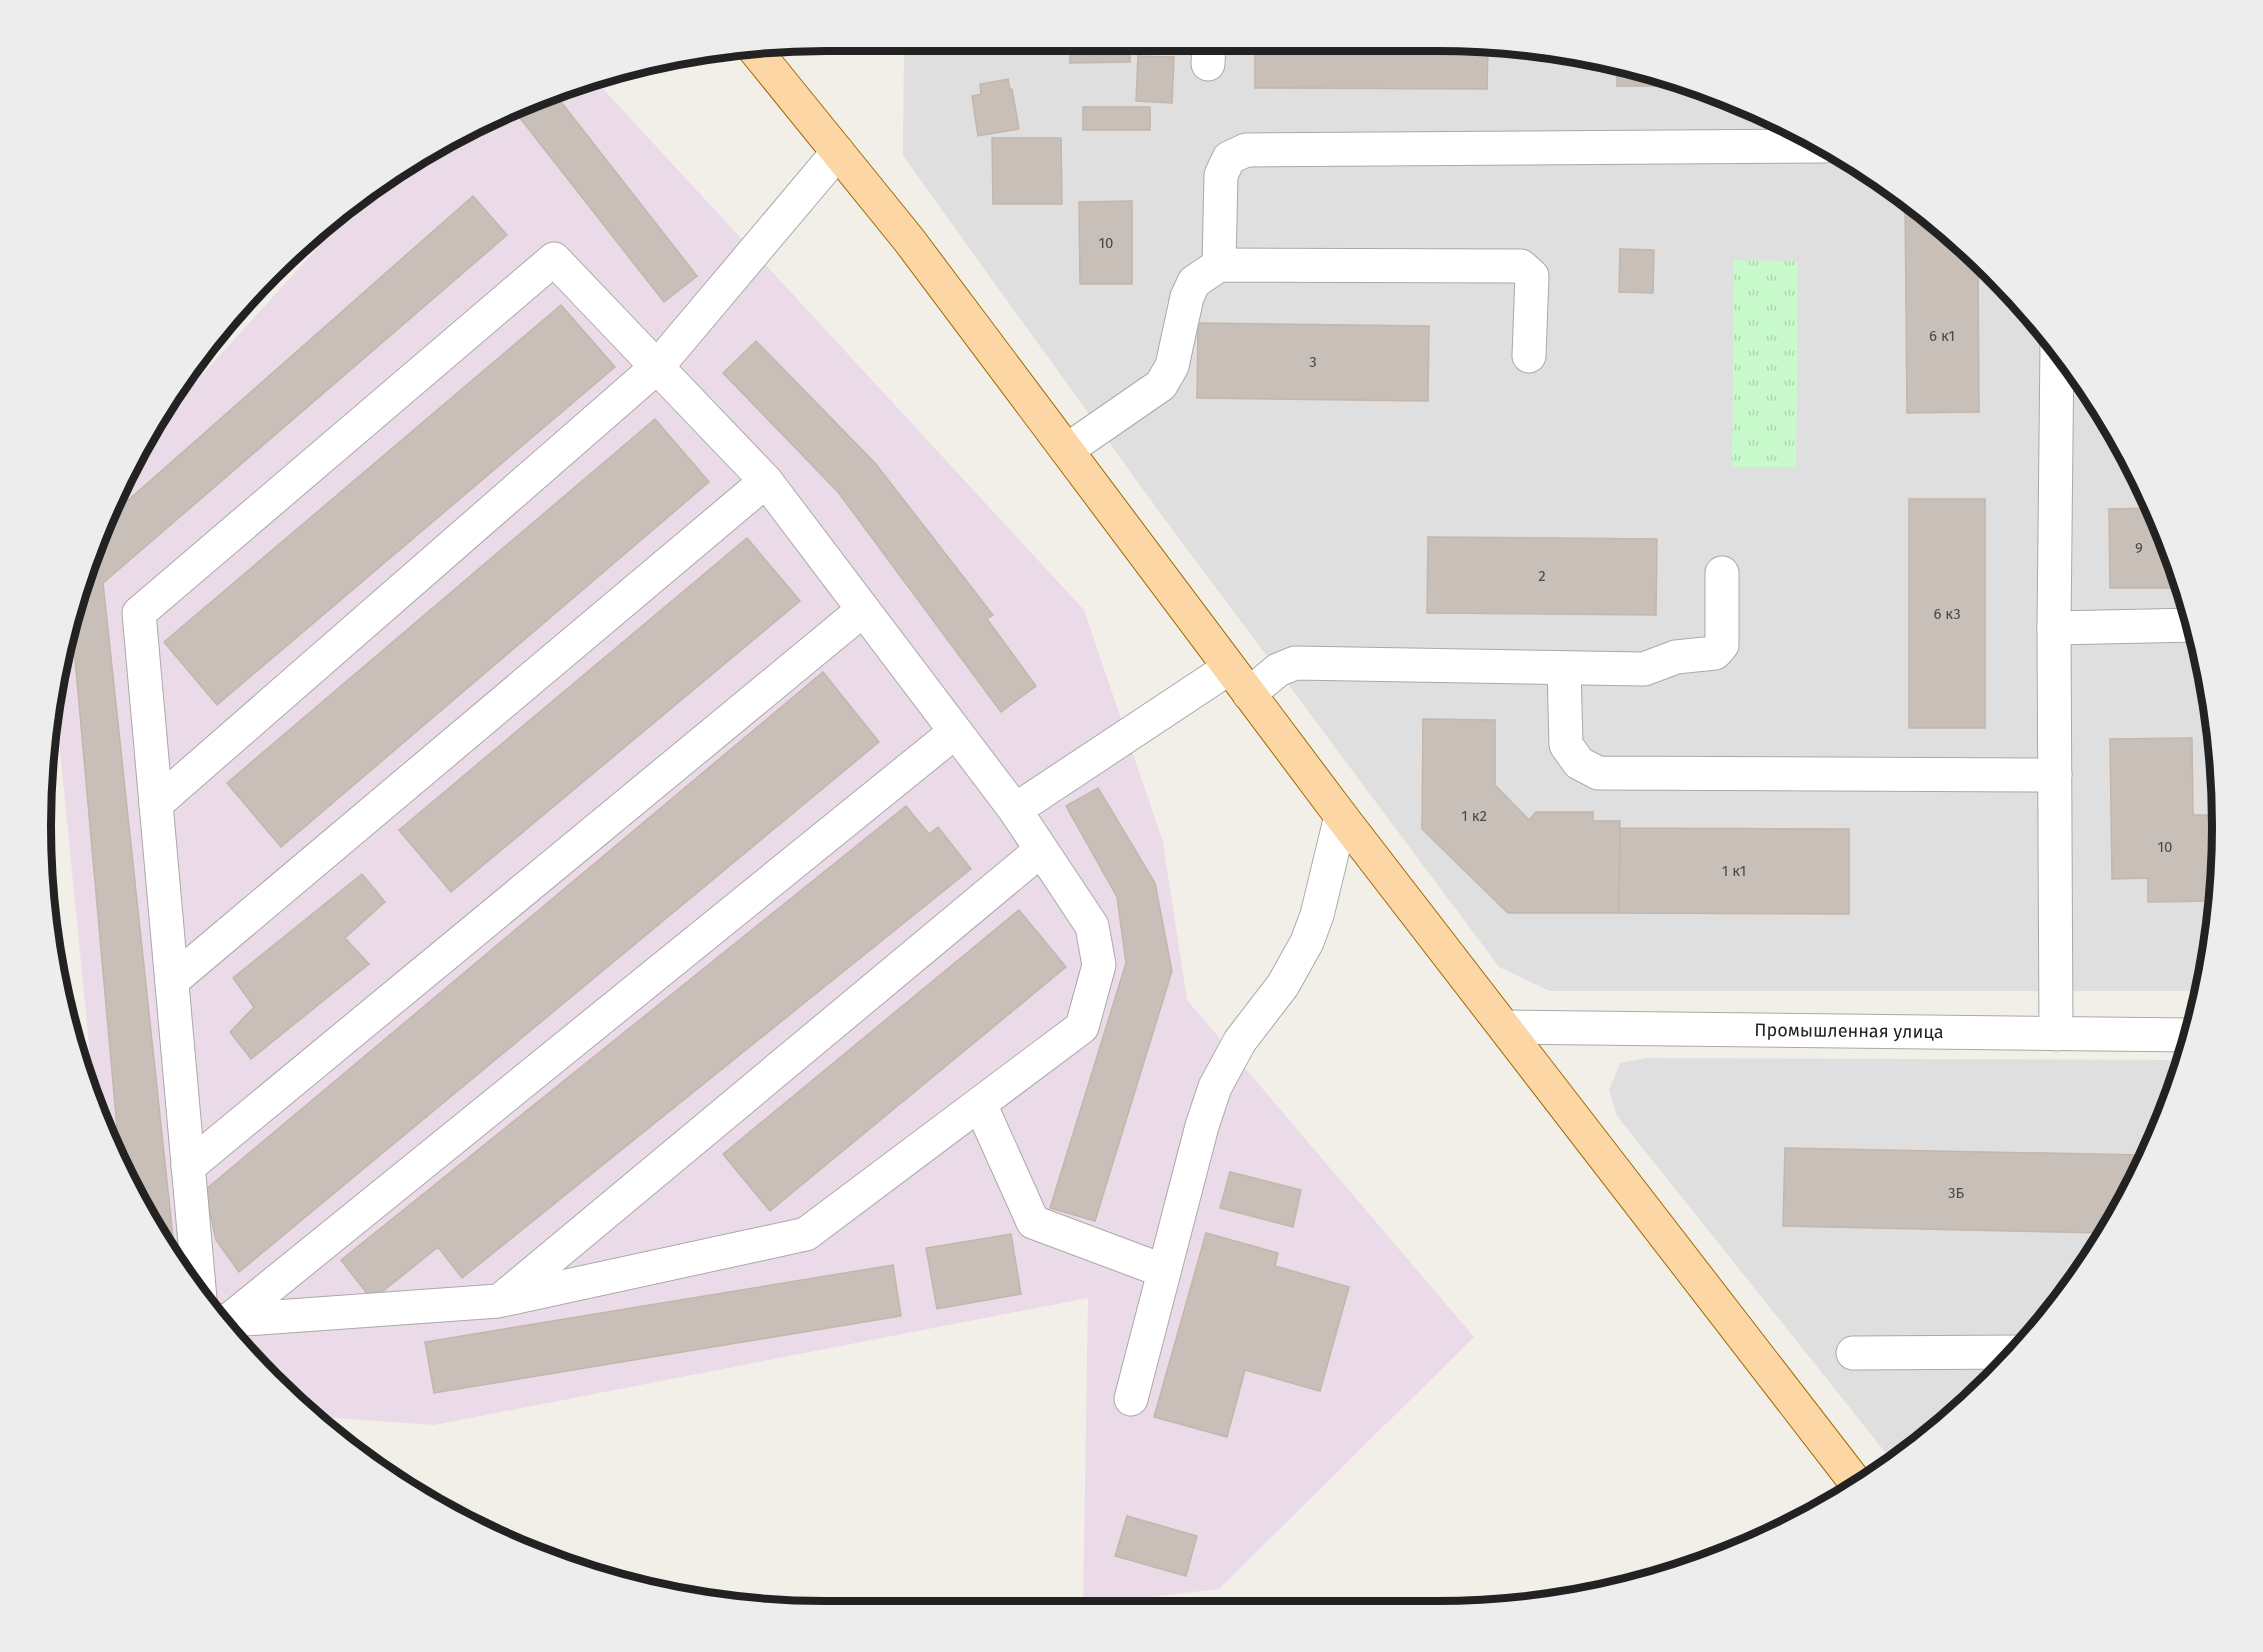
<svg xmlns="http://www.w3.org/2000/svg" width="2263" height="1652" viewBox="0 0 2263 1652" font-family="'Fira Sans',sans-serif">
<defs>
<pattern id="park-tufts" width="24" height="20" patternUnits="userSpaceOnUse" patternTransform="scale(1.5)"><rect width="24" height="20" fill="#c8facc"/><path d="M3 7l-1-3M5 7V3M7 7l1-3M15 17l-1-3M17 17v-4M19 17l1-3" fill="none" stroke="#acd6af"/></pattern>
</defs>
<rect width="100%" height="100%" fill="#f2efe9"/>
<!-- residential -->
<path fill="#e0dfdf" d="M 904,41 L 1488,42 L 1640,67 L 1738,100 L 1873,173 L 1955,236 L 2060,348 L 2141,478 L 2196,622 L 2221,774 L 2216,928 L 2201,991 L 1550,991 L 1499,967 L 1163,517 L 903,156 Z
M 1646,1058 L 2185,1060 L 2181,1078 L 2117,1218 L 2028,1344 L 1915,1449 L 1893,1462 L 1617,1116 L 1609,1090 L 1620,1063 Z"/>
<!-- industrial -->
<path fill="#ebdbe8" d="M 593,78 L 1084,610 L 1163,842 L 1187,1000 L 1474,1337 L 1219,1589 L 1083,1605 L 1088,1298 L 434,1425 L 308,1416 L 203,1304 L 100,1126 L 95,1106 L 54,688 L 56,673 L 121,479 L 160,421 L 370,190 L 390,173 L 479,121 Z"/>
<!-- park -->
<path fill="url(#park-tufts)" d="M 1734,260 L 1798,261 L 1796,467 L 1732,467 Z"/>
<!-- building -->
<path fill="#c7bfb8" stroke="#c4b6ab" stroke-width="1.5" d="M 1070,41 L 1130,41 L 1130,62 L 1070,63 Z
M 1255,42 L 1488,42 L 1487,89 L 1255,88 Z
M 1138,56 L 1174,57 L 1172,103 L 1136,101 Z
M 1617,63 L 1640,67 L 1694,86 L 1617,86 Z
M 1008,79 L 1010,90 L 1012,89 L 1019,129 L 978,136 L 972,96 L 981,94 L 980,84 Z
M 554,93 L 697,276 L 664,302 L 513,109 Z
M 1083,107 L 1150,107 L 1150,130 L 1083,130 Z
M 992,138 L 1061,138 L 1062,204 L 993,204 Z
M 473,196 L 507,235 L 103,583 L 175,1256 L 120,1161 L 72,625 L 108,518 Z
M 1905,197 L 1955,236 L 1978,260 L 1979,412 L 1907,413 Z
M 1132,201 L 1132,284 L 1080,284 L 1079,202 Z
M 1620,249 L 1654,250 L 1653,293 L 1619,292 Z
M 561,305 L 615,367 L 217,705 L 164,642 Z
M 1198,323 L 1429,326 L 1428,401 L 1197,398 Z
M 756,341 L 875,463 L 993,615 L 987,619 L 1036,686 L 1001,712 L 838,492 L 723,373 Z
M 655,419 L 709,482 L 281,847 L 227,783 Z
M 1909,499 L 1985,499 L 1985,728 L 1909,728 Z
M 2153,508 L 2183,588 L 2110,588 L 2109,509 Z
M 1428,537 L 1657,539 L 1656,615 L 1427,613 Z
M 747,538 L 800,601 L 451,892 L 399,830 Z
M 823,672 L 879,742 L 239,1272 L 216,1240 L 205,1190 Z
M 1423,719 L 1495,720 L 1495,785 L 1529,820 L 1536,812 L 1593,812 L 1593,821 L 1620,821 L 1619,913 L 1508,913 L 1422,829 Z
M 2192,738 L 2193,815 L 2219,815 L 2217,901 L 2148,902 L 2148,878 L 2112,879 L 2110,739 Z
M 1098,788 L 1155,883 L 1172,971 L 1095,1221 L 1050,1208 L 1126,963 L 1117,897 L 1066,806 Z
M 906,806 L 929,834 L 938,827 L 971,869 L 462,1278 L 438,1247 L 372,1300 L 341,1260 Z
M 1620,828 L 1849,829 L 1849,914 L 1619,913 Z
M 362,874 L 385,902 L 345,938 L 369,964 L 251,1059 L 230,1032 L 254,1007 L 233,978 Z
M 1019,910 L 1066,967 L 770,1211 L 723,1154 Z
M 1785,1148 L 2141,1155 L 2140,1168 L 2117,1218 L 2107,1233 L 1783,1226 Z
M 1230,1172 L 1301,1190 L 1293,1227 L 1220,1208 Z
M 1206,1233 L 1278,1253 L 1275,1266 L 1349,1287 L 1320,1391 L 1245,1370 L 1227,1437 L 1154,1417 Z
M 1011,1234 L 1021,1294 L 937,1309 L 926,1248 Z
M 893,1265 L 901,1316 L 434,1393 L 425,1342 Z
M 1127,1516 L 1197,1536 L 1186,1576 L 1115,1556 Z"/>
<g fill="none" stroke-linecap="round" stroke-linejoin="round">
<!-- minor casing -->
<g stroke="#a9a9a9" stroke-width="35">
<g id="minor">
<path d="M 1208,64 L 1209,41"/>
<path d="M 1219,265 L 1221,175 L 1229,158 L 1246,150 L 1824,146"/>
<path d="M 1067,450 L 1161,385 L 1172,366 L 1187,297 L 1194,282 L 1219,265 L 1521,266 L 1532,276 L 1529,356"/>
<path d="M 2054,628 L 2196,625"/>
<path d="M 1564,668 L 1566,745 L 1579,763 L 1598,773 L 2055,775"/>
<path d="M 1249,694 L 1278,670 L 1295,663 L 1644,669 L 1676,657 L 1715,653 L 1722,645 L 1722,573"/>
<path d="M 156,804 L 657,367 L 766,481 L 1015,810 L 1229,668"/>
<path d="M 172,981 L 766,481"/>
<path id="s1" d="M 1505,1027 L 2191,1035"/>
<path d="M 2056,1034 L 2054,628 L 2057,345"/>
<path d="M 980,1104 L 1033,1222 L 1164,1271"/>
<path d="M 188,1167 L 863,610"/>
<path d="M 503,1298 L 1041,850"/>
<path d="M 200,1299 L 139,613 L 554,259 L 657,367 L 838,152"/>
<path d="M 229,1320 L 955,732"/>
<path d="M 218,1321 L 498,1301 L 806,1234 L 1082,1027 L 1099,965 L 1092,926 L 1015,810"/>
<path d="M 1853,1353 L 2019,1352"/>
<path d="M 1131,1399 L 1202,1126 L 1215,1087 L 1240,1041 L 1283,985 L 1307,942 L 1317,915 L 1341,816"/>
</g>
</g>
<!-- major casing -->
<g stroke="#a06b00" stroke-width="35">
<path id="major" d="M 755,50 L 909,240 L 1341,816 L 1856,1483"/>
</g>
<!-- minor -->
<use href="#minor" stroke="#fff" stroke-width="33"/>
<!-- major -->
<use href="#major" stroke="#fcd6a4" stroke-width="33"/>
</g>
<g text-anchor="middle" dominant-baseline="central" stroke-width="5" stroke-linejoin="round" paint-order="stroke">
<!-- number labels -->
<g font-size="15" fill="#4b4948">
<text x="1106" y="243">10</text>
<text x="1942" y="336">6 к1</text>
<text x="1313" y="362">3</text>
<text x="2139" y="548">9</text>
<text x="1542" y="576">2</text>
<text x="1947" y="614">6 к3</text>
<text x="1474" y="816">1 к2</text>
<text x="2165" y="847">10</text>
<text x="1734" y="871">1 к1</text>
<text x="1956" y="1193">3Б</text>
</g>
<!-- street labels -->
<g font-size="18" fill="#222" stroke="#fff">
<text stroke="none"><textPath href="#s1" startOffset="344">Промышленная улица</textPath></text>
</g>
</g>
<!-- crop -->
<path d="M0 0H2263V1652H0ZM826 51H1437A775 775 0 0 1 2212 826V826A775 775 0 0 1 1437 1601H826A775 775 0 0 1 51 826V826A775 775 0 0 1 826 51Z" fill="#ededed" fill-rule="evenodd"/>
<path fill="none" stroke="#222" stroke-width="8" d="M826 51H1437A775 775 0 0 1 2212 826V826A775 775 0 0 1 1437 1601H826A775 775 0 0 1 51 826V826A775 775 0 0 1 826 51Z"/>
</svg>
